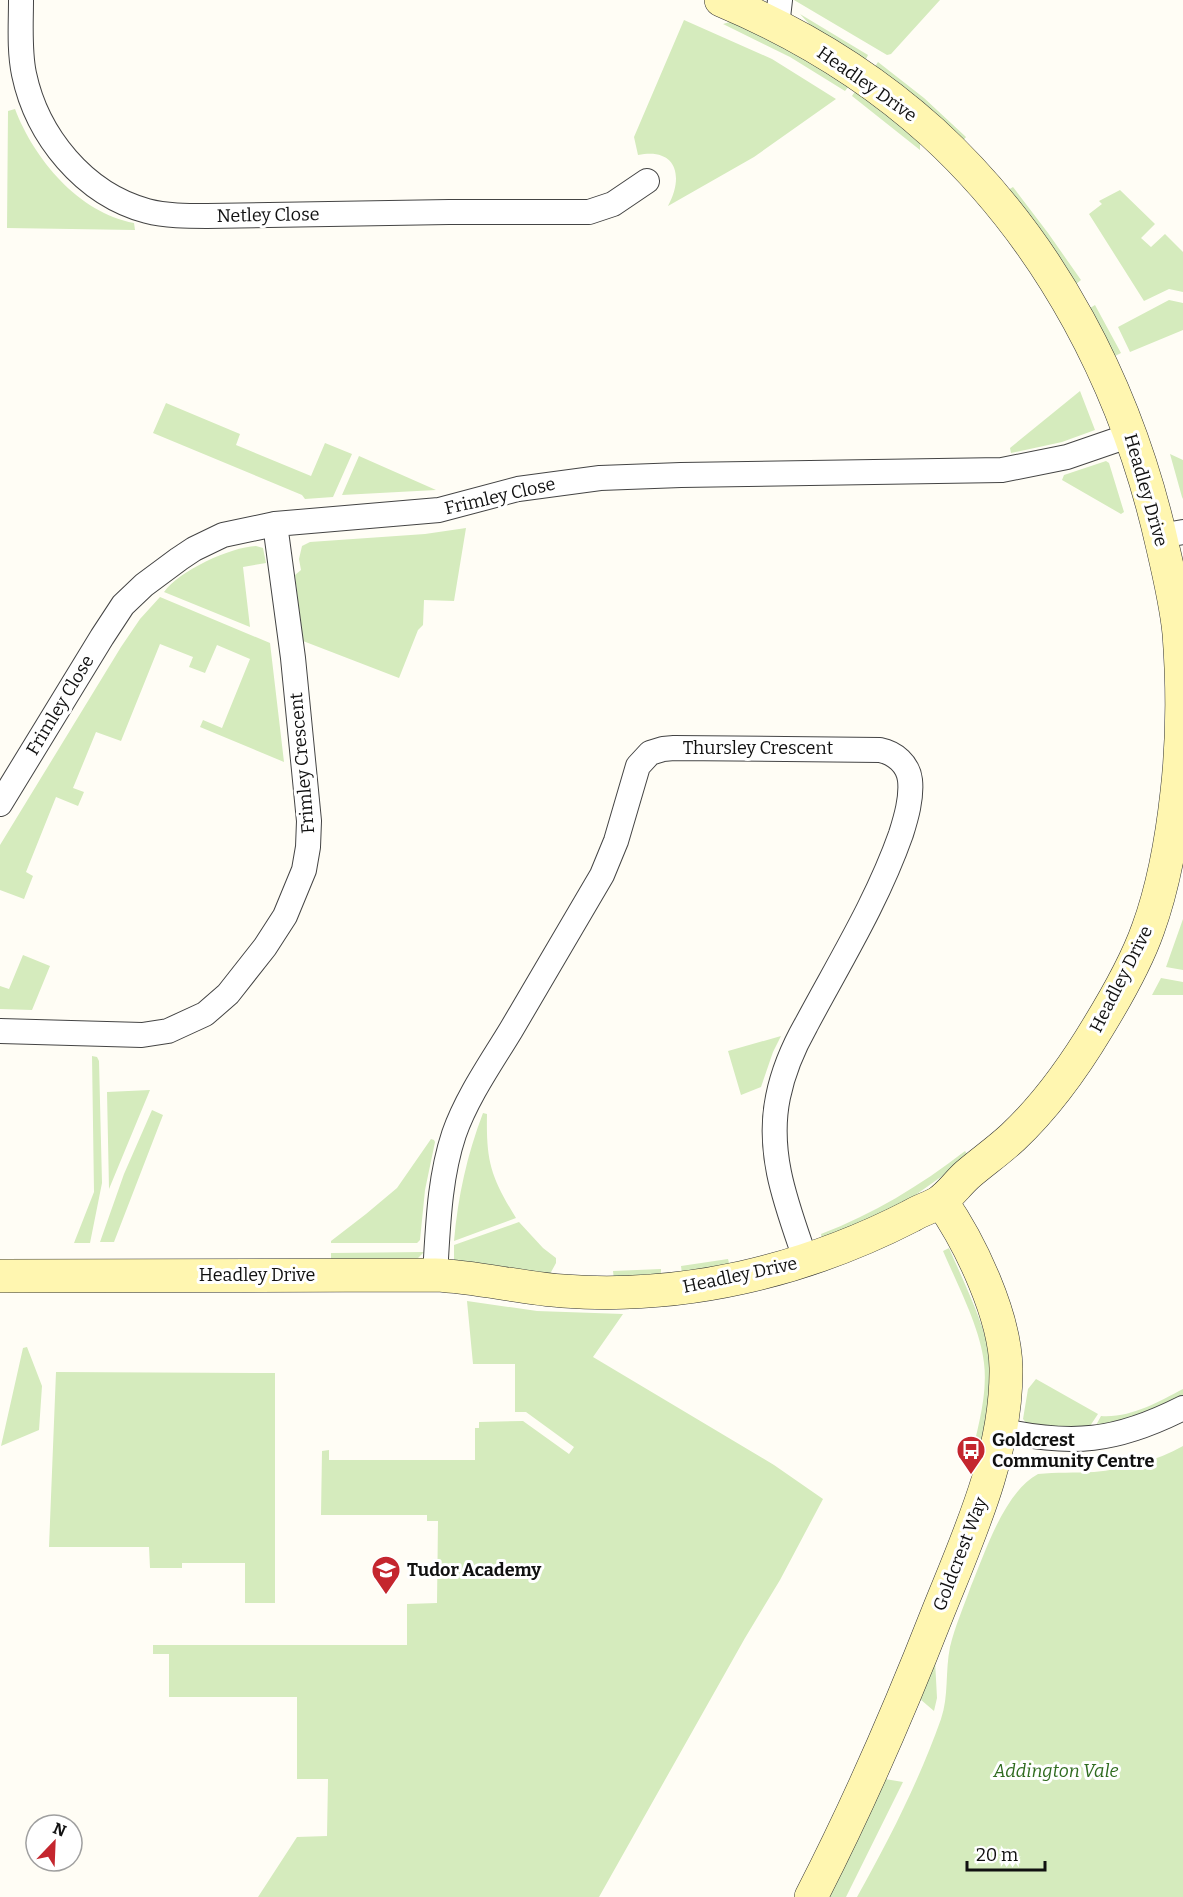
<svg xmlns="http://www.w3.org/2000/svg" width="1183" height="1897" viewBox="0 0 1183 1897" font-family="Bitter,serif">
<rect width="100%" height="100%" fill="#fffdf5"/>
<!-- green -->
<path fill="#d5ebbd" d="M 794,0 L 940,0 L 891,54 L 887,55 Z
M 800,14 L 868,55 L 865,61 L 811,26 Z
M 684,20 L 772,59 L 836,99 L 754,157 L 668,206 C 684,177 677,147 638,155 L 634,137 Z
M 733,21 L 776,42 L 849,86 L 845,91 L 790,57 L 723,24 Z
M 878,62 L 924,98 L 966,137 L 962,142 L 874,68 Z
M 856,90 L 917,140 L 920,144 L 920,150 L 852,96 Z
M 15,109 C 34,159 79,213 134,223 L 135,230 L 7,228 L 8,111 Z
M 1013,187 L 1048,233 L 1081,280 L 1076,284 L 1008,190 Z
M 1120,190 L 1155,224 L 1141,238 L 1151,247 L 1165,234 L 1183,252 L 1183,292 L 1169,289 L 1144,301 L 1089,214 L 1102,204 L 1099,201 Z
M 1169,300 L 1183,303 L 1183,330 L 1130,352 L 1118,327 Z
M 1095,305 L 1121,353 L 1115,356 L 1090,308 Z
M 1080,391 L 1095,430 L 1062,442 L 1011,453 L 1010,448 Z
M 166,403 L 240,434 L 236,445 L 311,476 L 325,443 L 352,454 L 333,497 L 305,499 L 302,495 L 153,433 Z
M 1170,454 L 1183,460 L 1183,499 L 1182,497 Z
M 359,456 L 436,490 L 342,495 Z
M 1106,461 L 1109,463 L 1124,512 L 1121,514 L 1062,480 L 1064,475 Z
M 466,528 L 454,601 L 424,600 L 423,625 L 418,630 L 399,678 L 303,641 L 295,575 L 301,570 L 299,559 L 302,546 L 310,542 L 425,534 Z
M 256,546 L 263,548 L 266,563 L 243,567 L 250,627 L 164,592 C 179,571 230,547 256,546 Z
M 160,597 L 270,643 L 284,762 L 200,727 L 203,720 L 222,728 L 250,659 L 217,645 L 205,673 L 189,667 L 193,657 L 160,644 L 121,741 L 96,732 L 73,788 L 84,792 L 78,806 L 56,797 L 26,872 L 33,876 L 24,899 L 0,890 L 0,845 L 121,647 L 140,619 Z
M 1183,919 L 1183,970 L 1166,967 Z
M 23,955 L 50,966 L 32,1010 L 0,1009 L 0,986 L 9,989 Z
M 1161,978 L 1183,982 L 1183,995 L 1152,995 Z
M 781,1036 L 773,1052 L 761,1087 L 741,1095 L 728,1051 Z
M 92,1056 L 97,1057 L 99,1061 L 102,1183 L 90,1243 L 74,1243 L 94,1192 Z
M 150,1090 L 109,1189 L 107,1092 Z
M 152,1110 L 163,1115 L 114,1242 L 100,1242 L 124,1174 Z
M 483,1113 L 487,1114 C 486,1162 491,1177 516,1218 L 454,1241 C 458,1196 467,1155 483,1113 Z
M 431,1139 L 434,1140 L 435,1142 L 425,1190 L 420,1240 L 417,1243 L 331,1243 L 331,1241 L 366,1214 L 397,1188 Z
M 965,1151 L 969,1157 L 907,1201 L 880,1216 L 822,1239 L 821,1234 C 873,1214 920,1186 965,1151 Z
M 519,1222 L 543,1248 L 556,1258 L 556,1263 L 550,1274 L 493,1265 L 458,1263 L 454,1260 L 454,1245 Z
M 949,1248 C 962,1278 986,1327 990,1358 C 993,1393 984,1429 976,1464 L 970,1462 C 977,1430 988,1396 984,1363 C 980,1327 957,1284 943,1251 Z
M 424,1252 L 417,1259 L 331,1259 L 331,1253 Z
M 728,1259 L 730,1267 L 682,1274 L 681,1266 Z
M 661,1269 L 661,1277 L 614,1280 L 613,1271 Z
M 467,1301 L 537,1311 L 623,1314 L 593,1357 L 774,1465 L 823,1499 L 780,1580 L 745,1638 L 599,1897 L 258,1897 L 297,1837 L 327,1836 L 328,1779 L 297,1779 L 297,1697 L 169,1697 L 169,1654 L 153,1654 L 153,1645 L 407,1645 L 407,1604 L 437,1603 L 438,1521 L 427,1521 L 427,1515 L 321,1515 L 322,1451 L 329,1450 L 329,1460 L 475,1460 L 475,1428 L 479,1428 L 479,1422 L 523,1421 L 569,1454 L 574,1447 L 526,1412 L 515,1412 L 515,1364 L 473,1364 Z
M 27,1347 L 42,1386 L 39,1430 L 1,1446 L 23,1348 Z
M 56,1372 L 275,1373 L 275,1603 L 245,1603 L 245,1563 L 182,1563 L 182,1568 L 150,1568 L 149,1547 L 49,1547 Z
M 1036,1379 L 1098,1414 L 1088,1429 L 1028,1425 L 1023,1419 L 1028,1389 Z
M 1183,1389 L 1183,1398 L 1167,1406 L 1094,1429 L 1101,1416 C 1131,1418 1158,1402 1183,1389 Z
M 1183,1446 L 1183,1897 L 857,1897 C 889,1840 919,1781 941,1719 C 949,1696 945,1671 950,1647 C 955,1626 964,1606 971,1586 C 985,1553 1004,1492 1038,1474 C 1056,1472 1075,1473 1094,1472 C 1124,1469 1157,1461 1183,1446 Z
M 935,1660 L 937,1698 L 934,1711 L 920,1699 Z
M 885,1779 L 903,1782 L 846,1897 L 828,1897 Z"/>
<g fill="none" stroke-linecap="round" stroke-linejoin="round">
<!-- street casing -->
<g stroke="#444" stroke-width="26">
<path id="street" d="M 21,0 C 21,24 19,50 24,74 C 37,136 84,194 147,211 C 166,216 187,216 207,216 L 449,212 L 589,212 L 613,204 L 647,181
M 777,26 L 780,0
M 1160,536 L 1183,532
M 0,804 L 102,637 L 123,605 L 144,585 L 179,559 L 194,549 L 223,535 L 275,524 L 439,510 L 518,489 L 600,478 L 681,475 L 1002,470 L 1067,457 L 1131,435
M 0,1031 L 142,1035 L 168,1031 L 205,1014 L 228,994 L 265,947 L 285,916 L 304,870 L 308,847 L 309,821 L 293,658 L 275,524
M 435,1275 C 438,1228 439,1179 454,1134 C 467,1097 491,1063 511,1030 C 541,978 572,927 602,875 L 616,841 L 638,766 L 650,753 L 663,749 L 674,748 L 880,750 C 895,753 908,764 910,780 C 912,798 906,818 901,834 C 877,902 839,963 806,1025 C 793,1048 783,1072 778,1097 C 766,1155 788,1208 806,1261
M 999,1430 C 1072,1446 1116,1442 1183,1408"/>
</g>
<!-- secondary casing -->
<g stroke="#333" stroke-width="34">
<path id="secondary" d="M 0,1276 L 435,1275 C 478,1277 520,1288 563,1291 C 684,1300 804,1271 911,1216 C 919,1211 929,1208 938,1203 C 949,1196 957,1184 967,1175 C 982,1162 998,1151 1013,1137 C 1047,1105 1074,1067 1098,1027 C 1117,996 1136,963 1148,929 C 1164,885 1172,838 1177,792 C 1183,740 1183,686 1179,633 C 1176,603 1169,574 1162,544 C 1127,388 1051,241 932,132 C 870,76 797,32 721,0
M 811,1897 C 859,1804 900,1709 938,1612 C 969,1535 1007,1453 1006,1368 C 1005,1316 971,1244 941,1201"/>
</g>
<!-- street -->
<use href="#street" stroke="#fff" stroke-width="24"/>
<!-- secondary -->
<use href="#secondary" stroke="#fff6b0" stroke-width="33"/>
</g>
<!-- icons -->
<defs>
<g id="bus-pin" transform="scale(1.5)"><path d="M0 17L-7.5 6A9.5 9.5 0 1 1 7.5 6Z" fill="#c4262e" stroke="#fff"/><path d="M-5-6H5V4H4V6H2V4H-2V6H-4V4H-5ZM-3.5-4V0h7V-4ZM-3.5 1.2v1.5H-2V1.2ZM2 1.2v1.5H3.5V1.2Z" fill="#fff"/></g>
<g id="school-pin" transform="scale(1.5)"><path d="M0 17L-7.5 6A9.5 9.5 0 1 1 7.5 6Z" fill="#c4262e" stroke="#fff"/><path d="M0-5L7-2L0 1L-7-2ZM-4 1L0 2.5L4 1V4Q0 6-4 4Z" fill="#fff"/></g>
</defs>
<g fill-rule="evenodd">
<use href="#bus-pin" x="971" y="1450"/>
<use href="#school-pin" x="386" y="1570"/>
</g>
<g text-anchor="middle" dominant-baseline="central" stroke-width="6" stroke-linejoin="round" paint-order="stroke">
<!-- street labels -->
<g font-size="18" fill="#111" stroke="#fff">
<text transform="translate(867 84) rotate(35)">Headley Drive</text>
<text transform="translate(268 215) rotate(-1)">Netley Close</text>
<text transform="translate(1146 490) rotate(74)">Headley Drive</text>
<text transform="translate(500 496) rotate(-13)">Frimley Close</text>
<text transform="translate(60 705) rotate(-59)">Frimley Close</text>
<text x="758" y="748">Thursley Crescent</text>
<text transform="translate(302 763) rotate(-95)">Frimley Crescent</text>
<text transform="translate(1121 979) rotate(-63)">Headley Drive</text>
<text x="257" y="1275">Headley Drive</text>
<text transform="translate(740 1275) rotate(-12)">Headley Drive</text>
<text transform="translate(960 1554) rotate(-69)">Goldcrest Way</text>
</g>
<!-- poi labels -->
<g font-size="18" font-weight="bold" fill="#111" stroke="#fff" text-anchor="start">
<text x="992" y="1440">Goldcrest<tspan x="992" dy="21">Community Centre</tspan></text>
<text x="407" y="1570">Tudor Academy</text>
</g>
<!-- park labels -->
<g font-size="18" font-style="italic" fill="#2f6b1f" stroke="#fff">
<text x="1056" y="1771">Addington Vale</text>
</g>
</g>
<!-- north arrow -->
<g transform="translate(54 1843) rotate(23)"><circle r="28" fill="#ffffff" stroke="#a0a0a0" stroke-width="1.5"/>
<path d="M0-4.5L10 22L0 15L-10 22Z" fill="#c4262e"/>
<text y="-9" font-size="16" font-weight="bold" text-anchor="middle" fill="#111111">N</text>
</g>
<!-- scale -->
<path d="M967 1861v9h78v-9" fill="none" stroke="#111111" stroke-width="3"/>
<text x="976" y="1861" font-size="18" fill="#111111" stroke="#ffffff" stroke-width="4.5" paint-order="stroke">20 m</text>
</svg>
